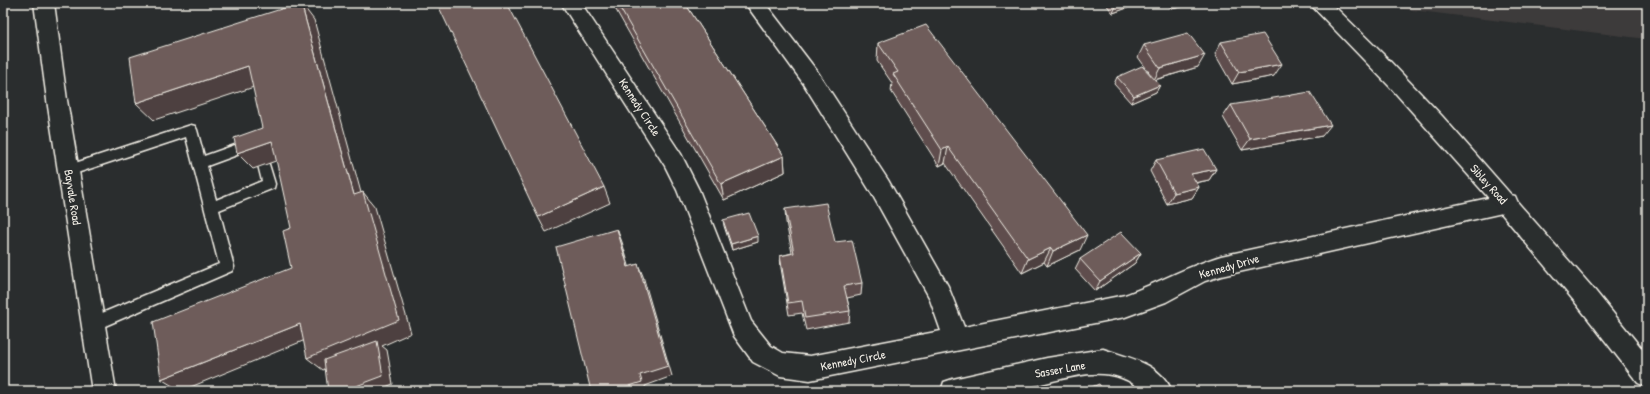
<svg xmlns="http://www.w3.org/2000/svg" width="1650" height="394" viewBox="0 0 1650 394" font-family="'Patrick Hand',sans-serif">
<rect width="100%" height="100%" fill="#2a2d2e"/>
<filter id="ink" filterUnits="userSpaceOnUse"><feTurbulence type="fractalNoise" baseFrequency=".025" numOctaves="2"/><feDisplacementMap in="SourceGraphic" scale="8" xChannelSelector="R" yChannelSelector="G"/><feConvolveMatrix kernelMatrix="1 2 1 2 8 2 1 2 1" color-interpolation-filters="sRGB"/></filter>
<g filter="url(#ink)">
<!-- built -->
<path fill="#3e3b3b" d="M 1368,3 L 1647,3 L 1647,39 L 1371,5 Z"/>
<g fill="none" stroke-linecap="round" stroke-linejoin="round">
<!-- service casing -->
<g stroke="#f4f1e8" stroke-width="3">
<path id="service" d="M 191,125 L 195,126 L 197,130 L 204,156 L 252,139 L 256,140 L 258,144 L 256,148 L 207,166 L 216,200 L 262,181 L 258,165 L 260,161 L 264,160 L 268,161 L 275,184 L 274,188 L 219,210 L 234,267 L 232,271 L 98,329 L 93,331 L 88,329 L 86,324 L 88,319 L 219,264 L 186,137 L 68,176 L 63,175 L 62,171 L 63,167 Z"/>
</g>
<!-- minor casing -->
<g stroke="#f4f1e8" stroke-width="3">
<path id="minor" d="M 34,3 L 54,3 L 67,100 L 116,391 L 92,391 L 47,100 Z
M 561,3 L 581,3 L 681,154 L 699,190 L 751,321 L 771,346 L 783,353 L 810,356 L 941,331 L 929,297 L 872,194 L 803,83 L 745,3 L 765,3 L 817,71 L 888,180 L 948,286 L 964,327 L 1125,295 C 1158,283 1188,266 1221,256 L 1507,194 L 1515,196 L 1518,203 L 1515,210 L 1507,212 L 1221,276 L 1205,281 L 1166,302 L 1125,317 L 810,380 L 780,376 L 753,362 L 734,336 L 677,190 L 665,166 Z
M 1103,349 C 1129,358 1160,363 1172,391 L 1142,391 C 1104,354 1049,388 1005,391 C 984,393 962,391 941,391 L 944,382 L 953,379 L 1047,358 Z"/>
</g>
<!-- tertiary casing -->
<g stroke="#f4f1e8" stroke-width="3">
<path id="tertiary" d="M 1309,3 L 1331,3 L 1385,56 L 1442,116 L 1592,287 L 1647,355 L 1647,387 L 1638,383 L 1575,302 L 1486,195 L 1390,87 Z"/>
</g>
<!-- service -->
<use href="#service" fill="#2a2d2e" fill-rule="evenodd"/>
<!-- minor -->
<use href="#minor" fill="#2a2d2e" fill-rule="evenodd"/>
<!-- tertiary -->
<use href="#tertiary" fill="#2a2d2e" fill-rule="evenodd"/>
</g>
<!-- wall -->
<path fill="#5f4e4d" stroke="#f4f1e8" d="M 612,3 L 685,3 L 784,156 L 785,172 L 724,200 Z
M 1105,3 L 1141,3 L 1113,13 Z
M 1168,3 L 1199,3 L 1171,9 Z
M 1221,42 L 1274,76 L 1232,84 L 1215,54 Z
M 878,43 L 1080,250 L 1047,266 L 1044,262 L 1022,273 L 945,163 L 939,166 L 891,91 L 892,83 L 877,61 Z
M 1144,45 L 1198,67 L 1155,80 L 1160,85 L 1156,92 L 1131,103 L 1114,84 L 1117,77 L 1151,75 L 1138,57 Z
M 1231,105 L 1322,136 L 1242,150 L 1223,117 Z
M 1156,160 L 1216,169 L 1209,180 L 1196,183 L 1199,187 L 1192,198 L 1167,204 L 1150,171 Z
M 785,209 L 835,242 L 862,283 L 861,295 L 847,298 L 850,311 L 849,322 L 806,330 L 802,313 L 789,315 L 781,268 L 780,256 L 792,253 L 786,222 Z
M 723,220 L 758,242 L 732,250 L 724,226 Z
M 1141,253 L 1135,263 L 1095,291 L 1075,269 L 1080,259 Z"/>
<!-- shaded-wall -->
<path fill="#4d403f" stroke="#f4f1e8" d="M 301,3 L 314,20 L 366,211 L 354,195 Z
M 1123,3 L 1141,3 L 1113,13 L 1116,6 Z
M 1174,3 L 1199,3 L 1171,9 Z
M 1205,55 L 1198,67 L 1154,80 L 1160,68 Z
M 1282,64 L 1274,76 L 1232,84 L 1239,72 Z
M 248,66 L 263,84 L 154,120 L 136,103 Z
M 1160,85 L 1156,92 L 1131,103 L 1134,96 Z
M 1331,125 L 1322,136 L 1242,150 L 1250,139 Z
M 272,141 L 287,157 L 253,169 L 237,153 Z
M 948,147 L 945,163 L 939,166 L 942,150 Z
M 784,156 L 785,172 L 724,200 L 721,184 Z
M 1216,169 L 1209,180 L 1184,185 L 1191,174 Z
M 604,187 L 610,203 L 546,232 L 538,217 Z
M 1199,187 L 1192,198 L 1167,204 L 1174,193 Z
M 363,192 L 375,207 L 411,333 L 382,346 L 387,350 L 393,384 L 375,391 L 343,391 L 378,347 L 323,370 L 307,358 Z
M 617,229 L 622,242 L 633,279 L 628,267 Z
M 1087,235 L 1080,250 L 1047,266 L 1053,251 Z
M 758,236 L 758,242 L 732,250 L 731,244 Z
M 1051,248 L 1044,262 L 1022,273 L 1028,259 Z
M 1141,253 L 1135,263 L 1095,291 L 1100,281 Z
M 638,264 L 643,276 L 672,376 L 645,386 L 646,391 L 614,391 L 640,375 Z
M 300,324 L 315,336 L 181,391 L 161,379 Z"/>
<!-- building -->
<path fill="#6e5b5a" stroke="#f4f1e8" d="M 300,3 L 301,3 L 354,195 L 363,192 L 399,320 L 307,358 L 300,324 L 161,379 L 153,322 L 291,268 L 283,231 L 291,228 L 272,141 L 237,153 L 234,138 L 262,128 L 248,66 L 136,103 L 130,57 Z
M 437,3 L 495,3 L 496,4 L 497,3 L 507,3 L 604,187 L 538,217 Z
M 617,3 L 685,3 L 784,156 L 721,184 Z
M 1113,3 L 1123,3 L 1116,6 Z
M 926,25 L 1087,235 L 1053,251 L 1051,248 L 1028,259 L 948,147 L 942,150 L 893,74 L 898,72 L 878,43 Z
M 1188,33 L 1205,55 L 1160,68 L 1144,45 Z
M 1263,34 L 1282,64 L 1239,72 L 1221,42 Z
M 1142,66 L 1160,85 L 1134,96 L 1117,77 Z
M 1310,92 L 1331,125 L 1250,139 L 1231,105 Z
M 1204,149 L 1216,169 L 1191,174 L 1199,187 L 1174,193 L 1156,160 Z
M 826,203 L 835,242 L 852,240 L 862,283 L 844,286 L 850,311 L 805,318 L 802,301 L 788,303 L 780,256 L 794,253 L 785,209 Z
M 749,213 L 758,236 L 731,244 L 723,220 Z
M 617,229 L 628,267 L 638,264 L 668,366 L 640,375 L 642,382 L 614,391 L 591,391 L 556,247 Z
M 1121,232 L 1141,253 L 1100,281 L 1080,259 Z
M 377,341 L 383,376 L 343,391 L 328,391 L 324,360 Z
M 1099,384 L 1104,391 L 1082,391 Z"/>
</g>
<g text-anchor="middle" dominant-baseline="central" stroke-width="3" stroke-linejoin="round" paint-order="stroke">
<!-- street labels -->
<g font-size="12" fill="#f4f1e8" stroke="#2a2d2e">
<text transform="translate(640 107) rotate(57)">Kennedy Circle</text>
<text transform="translate(1489 184) rotate(48)">Sibley Road</text>
<text transform="translate(73 197) rotate(81)">Bayvale Road</text>
<text transform="translate(1229 266) rotate(-16)">Kennedy Drive</text>
<text transform="translate(853 360) rotate(-11)">Kennedy Circle</text>
<text transform="translate(1060 369) rotate(-10)">Sasser Lane</text>
</g>
</g>
<!-- margin -->
<rect width="1650" height="394" fill="none" stroke="#2a2d2e" stroke-width="16"/>
<rect x="8" y="8" width="1634" height="378" fill="none" stroke="#f4f1e8" stroke-width="1.5" filter="url(#ink)"/>
</svg>
